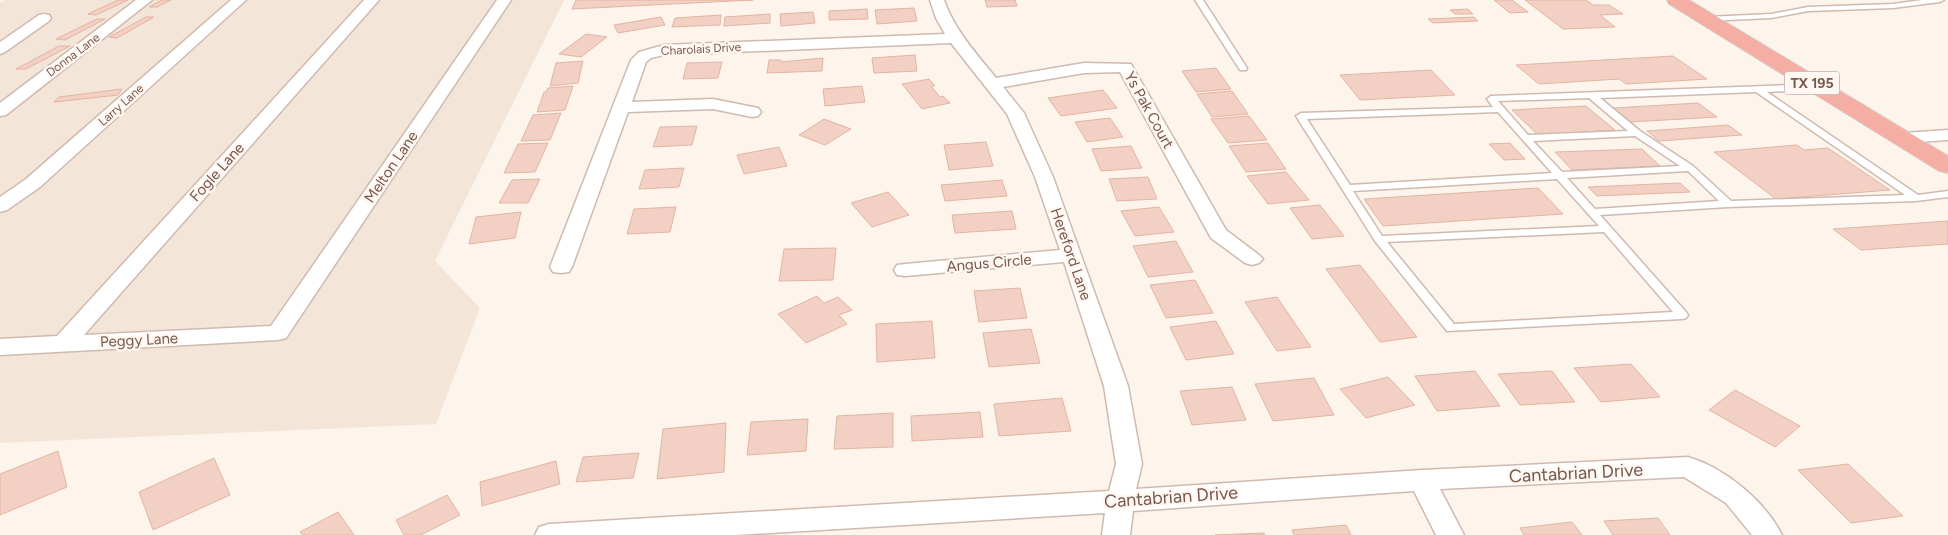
<svg xmlns="http://www.w3.org/2000/svg" width="1948" height="535" viewBox="0 0 1948 535" font-family="Figtree,sans-serif">
<rect width="100%" height="100%" fill="#fdf4eb"/>
<!-- residential -->
<path fill="#f4e5d9" d="M 5,0 L 564,0 L 435,261 L 480,308 L 436,424 L 0,443 L 0,3 Z"/>
<!-- building -->
<path fill="#f2d0c3" stroke="#e4b4a3" d="M 118,0 L 128,0 L 96,15 L 88,14 Z
M 162,0 L 171,0 L 157,7 L 149,7 Z
M 576,0 L 753,0 L 572,9 Z
M 985,0 L 1015,0 L 1017,6 L 987,7 Z
M 1494,0 L 1512,0 L 1528,12 L 1510,13 Z
M 1525,0 L 1586,0 L 1593,5 L 1609,5 L 1623,14 L 1600,15 L 1615,27 L 1563,29 Z
M 914,8 L 917,21 L 877,24 L 875,10 Z
M 867,9 L 868,19 L 829,20 L 829,11 Z
M 1468,9 L 1473,14 L 1455,14 L 1450,10 Z
M 813,12 L 815,23 L 781,26 L 780,14 Z
M 770,14 L 770,23 L 724,26 L 725,17 Z
M 721,15 L 720,25 L 672,27 L 675,18 Z
M 146,17 L 154,17 L 117,38 L 109,37 Z
M 661,17 L 665,25 L 618,33 L 614,25 Z
M 1474,17 L 1478,21 L 1433,23 L 1428,19 Z
M 97,19 L 105,19 L 65,40 L 56,39 Z
M 586,34 L 607,37 L 581,57 L 559,54 Z
M 59,46 L 70,46 L 26,69 L 16,69 Z
M 915,55 L 917,71 L 874,73 L 872,58 Z
M 1673,56 L 1707,79 L 1626,84 L 1619,79 L 1539,84 L 1516,65 Z
M 823,58 L 822,71 L 767,73 L 769,60 L 781,60 L 781,62 Z
M 583,61 L 578,83 L 550,86 L 556,63 Z
M 722,62 L 718,78 L 683,79 L 687,63 Z
M 1216,68 L 1231,89 L 1196,92 L 1182,71 Z
M 1431,70 L 1455,95 L 1360,100 L 1340,75 Z
M 929,79 L 935,86 L 931,86 L 940,97 L 943,96 L 950,103 L 922,109 L 902,84 Z
M 573,86 L 565,110 L 537,112 L 544,92 L 546,92 L 548,88 Z
M 862,86 L 865,102 L 825,106 L 823,89 Z
M 122,89 L 118,95 L 54,102 L 59,97 Z
M 1103,90 L 1117,108 L 1061,116 L 1048,98 Z
M 1232,91 L 1248,114 L 1212,117 L 1197,94 Z
M 1698,103 L 1717,117 L 1630,122 L 1613,108 Z
M 1586,106 L 1615,130 L 1538,135 L 1512,110 Z
M 561,113 L 550,140 L 521,141 L 533,115 Z
M 1249,116 L 1267,140 L 1228,143 L 1211,119 Z
M 1110,118 L 1123,137 L 1087,142 L 1075,122 Z
M 824,119 L 851,129 L 825,145 L 799,135 Z
M 1728,125 L 1742,135 L 1659,141 L 1647,131 Z
M 697,126 L 692,145 L 653,147 L 660,127 Z
M 986,142 L 993,166 L 949,170 L 944,145 Z
M 548,143 L 535,172 L 504,173 L 518,144 Z
M 1268,143 L 1286,169 L 1246,172 L 1229,146 Z
M 1510,143 L 1525,159 L 1504,160 L 1489,144 Z
M 1797,145 L 1804,150 L 1828,148 L 1890,190 L 1776,199 L 1714,152 Z
M 1131,146 L 1142,168 L 1101,171 L 1092,149 Z
M 779,147 L 787,166 L 744,174 L 737,155 Z
M 1642,149 L 1660,166 L 1572,170 L 1555,152 Z
M 684,168 L 679,187 L 639,189 L 645,170 Z
M 1286,172 L 1309,200 L 1268,204 L 1247,176 Z
M 1148,177 L 1157,199 L 1117,201 L 1109,179 Z
M 540,179 L 528,203 L 499,203 L 512,180 Z
M 1002,180 L 1007,196 L 945,201 L 941,185 Z
M 1680,183 L 1690,192 L 1597,196 L 1588,187 Z
M 1538,188 L 1563,214 L 1383,226 L 1364,199 Z
M 888,192 L 909,215 L 872,227 L 851,203 Z
M 1320,205 L 1344,236 L 1312,239 L 1290,208 Z
M 676,207 L 670,232 L 627,234 L 634,209 Z
M 1159,207 L 1174,232 L 1135,236 L 1121,211 Z
M 1012,211 L 1016,229 L 955,233 L 952,215 Z
M 521,212 L 515,238 L 469,244 L 476,217 Z
M 1948,221 L 1948,244 L 1861,250 L 1833,229 Z
M 1176,241 L 1193,272 L 1148,277 L 1133,246 Z
M 836,248 L 833,280 L 779,281 L 784,249 Z
M 1360,265 L 1417,337 L 1380,342 L 1326,269 Z
M 1195,280 L 1213,313 L 1166,318 L 1150,285 Z
M 1020,288 L 1027,318 L 979,322 L 974,291 Z
M 817,296 L 824,303 L 838,297 L 852,310 L 839,315 L 847,324 L 806,343 L 778,314 Z
M 1277,297 L 1311,347 L 1277,351 L 1245,302 Z
M 932,321 L 935,358 L 877,362 L 876,324 Z
M 1216,321 L 1234,354 L 1186,360 L 1170,327 Z
M 1031,329 L 1040,363 L 989,367 L 983,333 Z
M 1631,364 L 1660,397 L 1601,402 L 1574,368 Z
M 1475,371 L 1500,406 L 1437,411 L 1415,376 Z
M 1552,371 L 1575,402 L 1520,405 L 1498,374 Z
M 1388,377 L 1415,405 L 1366,418 L 1340,389 Z
M 1314,378 L 1334,415 L 1273,421 L 1255,384 Z
M 1232,387 L 1246,420 L 1192,425 L 1180,391 Z
M 1735,390 L 1800,426 L 1775,447 L 1709,410 Z
M 1062,398 L 1071,431 L 999,436 L 994,404 Z
M 980,412 L 983,437 L 912,441 L 911,416 Z
M 893,413 L 893,447 L 834,449 L 837,416 Z
M 808,419 L 806,451 L 747,455 L 751,422 Z
M 726,423 L 724,472 L 657,479 L 663,429 Z
M 58,451 L 67,487 L 0,515 L 0,474 Z
M 639,453 L 633,478 L 576,482 L 583,457 Z
M 214,458 L 230,495 L 153,530 L 139,492 Z
M 556,461 L 560,484 L 482,506 L 480,482 Z
M 1848,464 L 1903,516 L 1851,523 L 1798,470 Z
M 447,495 L 460,515 L 421,535 L 404,535 L 396,520 Z
M 338,512 L 354,535 L 303,535 L 300,532 Z
M 1658,518 L 1670,535 L 1613,535 L 1604,521 Z
M 1572,522 L 1582,535 L 1524,535 L 1520,528 Z
M 1346,525 L 1351,535 L 1294,535 L 1292,530 Z
M 1264,533 L 1265,535 L 1215,535 Z"/>
<g fill="none" stroke-linecap="round" stroke-linejoin="round">
<!-- lane casing -->
<g stroke="#cfbab0" stroke-width="3">
<path id="lane" d="M 1195,0 L 1203,0 L 1247,68 L 1246,70 L 1240,70 Z
M 1922,0 L 1944,0 L 1940,2 L 1893,8 L 1808,11 L 1771,18 L 1707,21 L 1703,19 L 1707,17 L 1771,14 L 1808,7 L 1893,4 Z
M 1818,84 L 1822,87 L 1821,89 L 1767,92 L 1918,195 L 1948,191 L 1948,197 L 1916,201 L 1728,207 L 1600,215 L 1686,312 L 1688,315 L 1686,318 L 1682,319 L 1447,331 L 1375,241 L 1296,116 L 1301,113 L 1493,107 L 1487,99 L 1491,96 ZM 1756,92 L 1905,195 L 1731,201 L 1693,166 L 1640,131 L 1600,98 ZM 1589,98 L 1628,131 L 1528,135 L 1498,101 ZM 1498,112 L 1552,173 L 1350,185 L 1307,119 ZM 1635,136 L 1680,166 L 1562,172 L 1533,141 ZM 1688,171 L 1719,201 L 1595,209 L 1567,178 ZM 1557,179 L 1599,226 L 1382,236 L 1353,191 ZM 1604,232 L 1673,312 L 1454,324 L 1387,242 Z"/>
</g>
<!-- street casing -->
<g stroke="#cfbab0" stroke-width="3">
<path id="street" d="M 136,0 L 152,0 L 6,115 L 0,116 L 0,103 Z
M 231,0 L 246,0 L 40,187 L 7,210 L 0,212 L 0,197 L 26,179 Z
M 364,0 L 379,0 L 84,335 L 271,326 L 497,0 L 511,0 L 286,338 L 278,340 L 0,355 L 0,339 L 57,336 Z
M 930,0 L 944,0 C 955,31 976,53 996,78 L 1084,63 L 1131,64 L 1226,230 L 1259,255 L 1263,259 L 1259,263 L 1252,265 L 1245,263 L 1211,238 L 1120,72 L 1084,73 L 1003,87 L 1024,113 L 1053,177 L 1128,386 L 1142,464 L 1136,489 L 1422,470 L 1688,457 C 1725,468 1765,501 1782,535 L 1752,535 L 1726,503 L 1684,477 L 1440,489 L 1464,535 L 1436,535 L 1414,491 L 1133,511 L 1130,535 L 1102,535 L 1105,513 L 735,535 L 535,535 L 539,527 L 549,524 L 1109,491 L 1116,464 L 1104,386 L 1064,262 L 905,276 L 897,275 L 894,270 L 897,265 L 905,264 L 1060,250 L 1035,177 L 1007,114 L 951,43 L 664,55 L 651,58 L 646,62 L 632,102 L 713,99 L 758,108 L 761,112 L 758,116 L 752,117 L 713,109 L 628,112 L 572,267 L 569,272 L 561,273 L 553,272 L 550,267 L 631,60 L 639,52 L 664,45 L 945,34 L 936,18 Z
M 44,14 L 49,15 L 51,18 L 49,21 L 5,52 L 0,54 L 0,42 L 39,15 Z
M 1948,130 L 1948,140 L 1903,143 L 1897,142 L 1894,138 L 1897,134 L 1903,133 Z"/>
</g>
<!-- highway casing -->
<g stroke="#d9d0cd" stroke-width="2">
<path id="highway" d="M 1667,0 L 1689,0 L 1948,156 L 1948,173 L 1939,171 L 1669,4 Z"/>
</g>
<!-- lane -->
<use href="#lane" fill="#fff" fill-rule="evenodd"/>
<!-- street -->
<use href="#street" fill="#fff" fill-rule="evenodd"/>
<!-- highway -->
<use href="#highway" fill="#f5aea3" fill-rule="evenodd"/>
</g>
<g text-anchor="middle" dominant-baseline="central" stroke-width="5" stroke-linejoin="round" paint-order="stroke">
<!-- far-street labels -->
<g font-size="12" fill="#78574d" stroke="#fff8f2">
<text transform="translate(701 49) rotate(-3)">Charolais Drive</text>
<text transform="translate(73 55) rotate(-37)">Donna Lane</text>
<text transform="translate(121 105) rotate(-42)">Larry Lane</text>
</g>
<!-- shield labels -->
<rect fill="#fff8f2" stroke="#a0877e" stroke-width="1" x="1784.5" y="71.5" width="55" height="23" rx="4"/>
<g font-size="14" font-weight="bold" fill="#78574d">
<text x="1812" y="83">TX 195</text>
</g>
<!-- street labels -->
<g font-size="15" fill="#78574d" stroke="#fff8f2">
<text transform="translate(1149 110) rotate(61)">Ys Pak Court</text>
<text transform="translate(391 167) rotate(-56)">Melton Lane</text>
<text transform="translate(217 172) rotate(-48)">Fogle Lane</text>
<text transform="translate(1071 254) rotate(71)">Hereford Lane</text>
<text transform="translate(989 263) rotate(-5)">Angus Circle</text>
<text transform="translate(139 340) rotate(-3)">Peggy Lane</text>
</g>
<!-- near-street labels -->
<g font-size="18" fill="#78574d" stroke="#fff8f2">
<text transform="translate(1576 473) rotate(-3)">Cantabrian Drive</text>
<text transform="translate(1171 497) rotate(-4)">Cantabrian Drive</text>
</g>
</g>
</svg>
